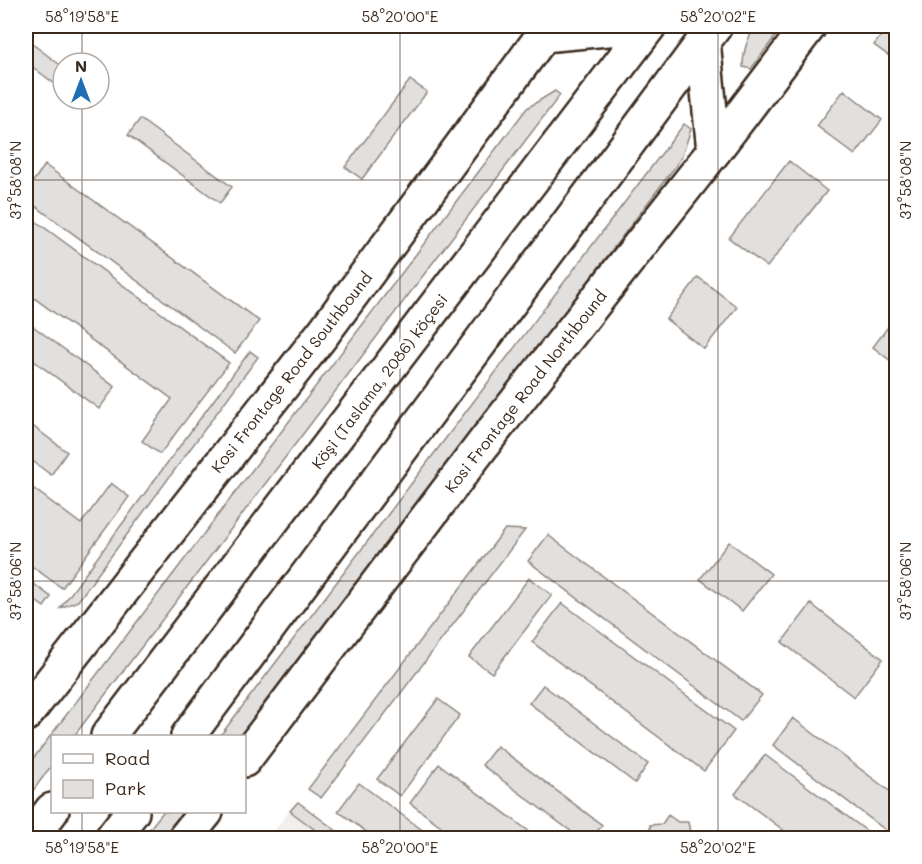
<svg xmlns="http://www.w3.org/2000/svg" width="922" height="864" viewBox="0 0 922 864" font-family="Mali,sans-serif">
<rect width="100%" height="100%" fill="#fff"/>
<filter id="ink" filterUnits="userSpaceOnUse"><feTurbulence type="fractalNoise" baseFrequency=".0167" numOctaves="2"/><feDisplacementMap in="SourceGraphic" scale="12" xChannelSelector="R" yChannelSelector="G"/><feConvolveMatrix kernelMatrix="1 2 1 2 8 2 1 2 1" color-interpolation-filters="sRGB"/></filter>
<g filter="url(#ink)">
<!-- built -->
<path fill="#f1efee" d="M 297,801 L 347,838 L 269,838 Z"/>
<!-- green -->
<path fill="#e2e0de" stroke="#8e857e" stroke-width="1.5" d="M 756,26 L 783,26 L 751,69 L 743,67 C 743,52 747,38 756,26 Z
M 888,26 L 896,26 L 896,61 L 874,45 Z
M 31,43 L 63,67 L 63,90 L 26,62 L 26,50 Z
M 410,80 L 427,92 L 362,179 L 345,167 Z
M 844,90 L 882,120 L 855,155 L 817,126 Z
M 555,91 L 560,95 L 74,736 L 52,736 L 52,765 L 26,800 L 26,768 L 527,108 Z
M 140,119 L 232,187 L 220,203 L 128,135 Z
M 684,124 L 691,129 L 682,156 L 675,167 L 243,736 L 220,736 Z
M 789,161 L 827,191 L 767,267 L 729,238 Z
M 45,165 L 259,321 L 235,353 L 26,199 L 26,191 Z
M 26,214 L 229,363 L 160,454 L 142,441 L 172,399 L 26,292 Z
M 698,277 L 737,307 L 704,349 L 666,319 Z
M 896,316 L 896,365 L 873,347 Z
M 26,321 L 115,387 L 99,409 L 26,355 Z
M 250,351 L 258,357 L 78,601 L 60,608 Z
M 26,421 L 67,452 L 51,475 L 26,456 Z
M 26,483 L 81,524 L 111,483 L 129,497 L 62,588 L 26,562 Z
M 505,529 L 525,530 L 321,798 L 308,789 Z
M 548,535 L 762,695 L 741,721 L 528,561 Z
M 729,542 L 771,574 L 742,611 L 700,579 Z
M 26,578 L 51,597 L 44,607 L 26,594 Z
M 529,578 L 552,595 L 492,673 L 469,657 Z
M 562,603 L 734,731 L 704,771 L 532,642 Z
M 811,604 L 883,659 L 854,697 L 782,642 Z
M 543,685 L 648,764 L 635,783 L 529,703 Z
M 438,699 L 460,715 L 400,796 L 377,779 Z
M 793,718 L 896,796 L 896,838 L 773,745 Z
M 497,746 L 602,825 L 592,838 L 580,838 L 482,765 Z
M 765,755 L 876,838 L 794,838 L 735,794 Z
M 439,764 L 538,838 L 457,838 L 410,803 Z
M 359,783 L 433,838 L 375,838 L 338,811 Z
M 298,802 L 346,838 L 326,838 L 290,811 Z
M 163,812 L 187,812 L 166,838 L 142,838 Z
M 668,815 L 678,822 L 688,822 L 690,832 L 697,838 L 650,838 L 650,825 L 662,824 Z"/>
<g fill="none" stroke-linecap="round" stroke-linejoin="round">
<!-- street casing -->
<g stroke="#3b2a1e" stroke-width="38">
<path id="street" d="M 26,714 L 324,332 L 550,26
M 244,760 L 487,439 L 714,151 L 809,26
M 185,838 L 206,812"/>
</g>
<!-- primary casing -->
<g stroke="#3b2a1e" stroke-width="38">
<path id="primary" d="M 543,35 L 640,26
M 703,41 L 714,151
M 108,736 L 649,26
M 188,736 L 715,26
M 31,838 L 52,810
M 112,838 L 132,812"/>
</g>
<!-- street -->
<use href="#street" stroke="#fff" stroke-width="33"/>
<!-- primary -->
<use href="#primary" stroke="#fff" stroke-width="33"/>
</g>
</g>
<!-- ticks -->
<path fill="none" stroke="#3b2a1e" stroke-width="1.5" stroke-opacity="0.45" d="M 82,26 L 82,63M 400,26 L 400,838M 718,26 L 718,838M 82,99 L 82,736M 26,180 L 896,180M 26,581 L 896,581M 82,812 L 82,838"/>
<g text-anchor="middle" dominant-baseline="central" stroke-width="6" stroke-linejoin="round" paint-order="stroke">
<!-- street labels -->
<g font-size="16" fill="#3b2a1e" stroke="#fff">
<text transform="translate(291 372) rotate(-52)">Kosi Frontage Road Southbound</text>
<text transform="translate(379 381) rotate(-53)">Köşi (Taslama, 2086) köçesi</text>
<text transform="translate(525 391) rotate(-52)">Kosi Frontage Road Northbound</text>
</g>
</g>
<!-- margin -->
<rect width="922" height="864" fill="none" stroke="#fff" stroke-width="66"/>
<!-- legend -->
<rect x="51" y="735" width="195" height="78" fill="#ffffff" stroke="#b1aaa5" stroke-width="1.5"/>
<rect x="63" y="754" width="30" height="9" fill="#ffffff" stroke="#b1aaa5" stroke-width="1.5"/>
<text x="105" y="765" font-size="18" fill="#3b2a1e">Road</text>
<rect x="63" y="780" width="30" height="18" fill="#e2e0de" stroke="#b1aaa5" stroke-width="1.5"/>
<text x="105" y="795" font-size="18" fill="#3b2a1e">Park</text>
<!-- north arrow -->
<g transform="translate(81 81)"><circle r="28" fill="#ffffff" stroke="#b1aaa5" stroke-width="1.5"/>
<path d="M0-4.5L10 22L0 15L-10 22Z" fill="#1f6fb2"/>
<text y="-9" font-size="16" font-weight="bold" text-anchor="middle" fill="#3b2a1e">N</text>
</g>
<rect x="33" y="33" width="856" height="798" fill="none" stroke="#3b2a1e" stroke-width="2"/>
<g font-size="15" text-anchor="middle" fill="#3b2a1e">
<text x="82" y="22">58°19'58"E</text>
<text x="400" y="22">58°20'00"E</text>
<text x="718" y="22">58°20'02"E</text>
<text transform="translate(16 180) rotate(-90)" y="5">37°58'08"N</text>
<text transform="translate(906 180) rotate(-90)" y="5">37°58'08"N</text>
<text transform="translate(16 581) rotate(-90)" y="5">37°58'06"N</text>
<text transform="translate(906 581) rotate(-90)" y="5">37°58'06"N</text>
<text x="82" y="853">58°19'58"E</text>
<text x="400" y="853">58°20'00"E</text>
<text x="718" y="853">58°20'02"E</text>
</g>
</svg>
